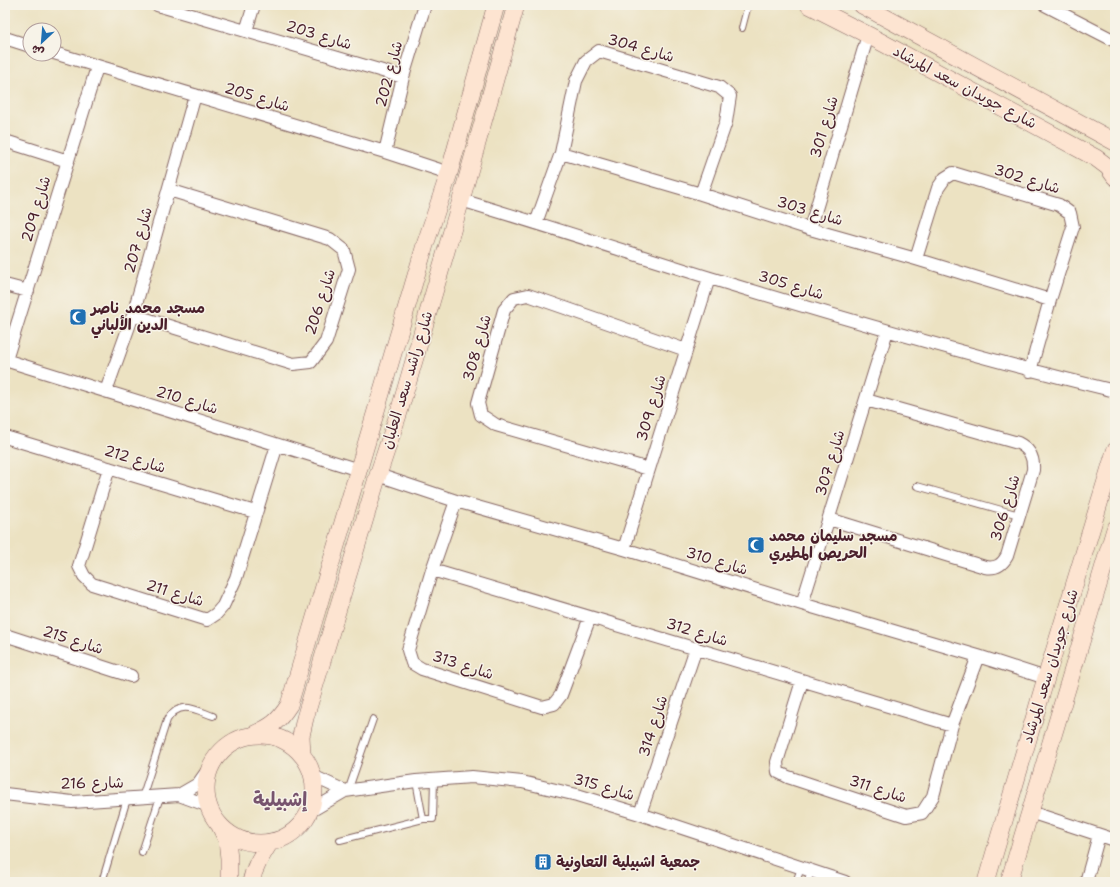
<svg xmlns="http://www.w3.org/2000/svg" width="1120" height="887" viewBox="0 0 1120 887" font-family="'Shantell Sans','Playpen Sans Arabic',sans-serif">
<rect width="100%" height="100%" fill="#f7f3e8"/>
<filter id="ink" filterUnits="userSpaceOnUse"><feTurbulence type="fractalNoise" baseFrequency=".025" numOctaves="2"/><feDisplacementMap in="SourceGraphic" scale="8" xChannelSelector="R" yChannelSelector="G"/><feConvolveMatrix kernelMatrix="1 2 1 2 8 2 1 2 1" color-interpolation-filters="sRGB"/></filter>
<filter id="wash" filterUnits="userSpaceOnUse"><feTurbulence type="fractalNoise" baseFrequency=".012" numOctaves="4" result="noise"/><feDisplacementMap in="SourceGraphic" scale="16" xChannelSelector="R" yChannelSelector="G"/><feGaussianBlur stdDeviation="0.9" result="paint"/><feColorMatrix in="noise" values="0 0 0 0 0 0 0 0 0 0 0 0 0 0 0 0 0 1.4 0 .05"/><feComposite in="paint" operator="in"/></filter>
<g filter="url(#wash)">
<rect width="100%" height="100%" fill="#ece2c2"/>
</g>
<g filter="url(#ink)">
<g fill="none" stroke-linecap="round" stroke-linejoin="round">
<!-- lane casing -->
<g stroke="#836360" stroke-width="8">
<path id="lane" d="M 742,28 L 748,5
M 917,486 L 1019,515
M 416,781 L 423,819
M 348,791 L 373,719
M 142,798 L 167,720 C 180,699 196,710 213,716
M 340,840 L 423,819 L 433,819 L 434,779
M 142,852 L 160,797
M 102,882 L 127,799
M 796,882 L 801,868
M 807,882 L 811,872"/>
</g>
<!-- street casing -->
<g stroke="#836360" stroke-width="14">
<path id="street" d="M 157,5 L 403,77
M 1045,5 L 1115,41
M 246,31 L 254,5
M 5,38 L 30,46
M 54,53 L 385,152 L 449,173
M 5,141 L 68,161
M 385,152 L 403,77 L 425,5
M 561,153 L 701,194 L 810,229 L 916,259 L 1050,300
M 461,200 C 544,225 627,252 710,278 C 844,319 978,358 1115,391
M 536,223 L 561,153 L 576,81 L 586,61 L 599,51 L 719,87 L 730,96 L 726,122 L 701,194
M 810,229 L 868,35
M 916,259 L 938,188 L 945,178 L 953,173 L 1059,205 L 1070,213 L 1073,227 L 1050,300 L 1030,371
M 5,285 L 28,291
M 133,315 L 293,364 L 311,362 L 326,342 L 349,269 L 344,250 L 330,239 L 169,190
M 5,360 L 359,470
M 6,360 L 97,67
M 106,391 L 133,315 L 195,95
M 5,437 L 255,512
M 109,468 L 79,566 L 84,576 L 92,584 L 207,620 L 216,614 L 223,606 L 236,578 L 277,445
M 649,469 L 496,425 L 481,415 L 478,403 L 504,310 L 514,298 L 528,295 L 686,350
M 378,475 L 456,501 L 624,549 L 802,604 L 978,656 L 1046,678
M 456,501 L 432,570 L 408,650 L 412,663 L 422,669 L 542,707 L 554,704 L 561,695 L 590,617
M 829,519 L 985,567 C 996,569 1002,565 1007,556 L 1033,470 C 1034,457 1030,449 1018,443 L 866,400
M 624,549 L 709,278
M 432,570 L 952,725
M 802,604 L 887,331
M 5,635 L 131,676
M 802,681 L 777,762 L 778,772 L 788,777 L 906,816 L 922,813 L 933,796 L 952,725 L 978,656
M 313,776 L 345,791
M 5,794 L 72,802 L 179,795 L 209,806
M 179,795 L 198,784 L 212,764
M 309,812 L 345,791 L 416,781 L 472,777 L 522,782 L 577,795 L 640,814 L 845,882
M 1030,812 L 1115,840
M 640,814 L 696,648
M 1086,882 L 1099,835"/>
</g>
<!-- secondary casing -->
<g stroke="#836360" stroke-width="18">
<path id="secondary" d="M 809,5 L 868,35 L 1096,158 L 1108,167 L 1115,177
M 862,5 L 1115,142
M 253,735 C 272,726 278,722 289,705 L 425,245 L 449,173 L 496,5
M206 789a54 54 0 1 1 108 0a54 54 0 1 1-108 0Z
M 302,755 L 301,736 L 305,718 L 378,475 L 399,412 L 461,200 L 516,5
M 219,824 L 227,840 L 229,858 L 229,882
M 251,882 C 254,867 262,855 270,842
M 986,882 L 1046,678 L 1115,451
M 1009,882 L 1115,529"/>
</g>
<!-- lane -->
<use href="#lane" stroke="#fff" stroke-width="6"/>
<!-- street -->
<use href="#street" stroke="#fff" stroke-width="12"/>
<!-- secondary -->
<use href="#secondary" stroke="#fde4d1" stroke-width="17"/>
</g>
</g>
<!-- icons -->
<defs>
<g id="mosque-square" transform="scale(0.9)"><rect x="-9" y="-9" width="18" height="18" rx="4" fill="#1f6fb2" stroke="#f7f3e8"/><path d="M3.5-4.9A6 6 0 1 0 3.5 4.9A5 5 0 1 1 3.5-4.9Z" fill="#fff"/></g>
<g id="building-square" transform="scale(0.9)"><rect x="-9" y="-9" width="18" height="18" rx="4" fill="#1f6fb2" stroke="#f7f3e8"/><path d="M-4-6H4V6H1V3H-1V6H-4ZM-2.5-4.3h1.7v1.8h-1.7ZM.8-4.3h1.7v1.8H.8ZM-2.5-1h1.7V.8h-1.7ZM.8-1h1.7V.8H.8Z" fill="#fff"/></g>
</defs>
<g fill-rule="evenodd">
<use href="#mosque-square" x="78" y="317"/>
<use href="#mosque-square" x="756" y="545"/>
<use href="#building-square" x="543" y="862"/>
</g>
<g text-anchor="middle" dominant-baseline="central" stroke-width="3" stroke-linejoin="round" paint-order="stroke">
<!-- street labels -->
<g font-size="15" fill="#4a1f2b" stroke="#f7f3e8">
<text transform="translate(319 35) rotate(17)">شارع 203</text>
<text transform="translate(641 48) rotate(16)">شارع 304</text>
<text transform="translate(389 74) rotate(-75)">شارع 202</text>
<text transform="translate(965 87) rotate(28)">شارع جويدان سعد المرشاد</text>
<text transform="translate(257 97) rotate(17)">شارع 205</text>
<text transform="translate(824 127) rotate(-73)">شارع 301</text>
<text transform="translate(1027 179) rotate(17)">شارع 302</text>
<text transform="translate(36 209) rotate(-73)">شارع 209</text>
<text transform="translate(810 211) rotate(17)">شارع 303</text>
<text transform="translate(138 240) rotate(-74)">شارع 207</text>
<text transform="translate(791 285) rotate(17)">شارع 305</text>
<text transform="translate(320 302) rotate(-72)">شارع 206</text>
<text transform="translate(477 348) rotate(-74)">شارع 308</text>
<text transform="translate(407 380) rotate(-73)">شارع راشد سعد العلبان</text>
<text transform="translate(187 400) rotate(17)">شارع 210</text>
<text transform="translate(651 408) rotate(-73)">شارع 309</text>
<text transform="translate(135 459) rotate(17)">شارع 212</text>
<text transform="translate(830 463) rotate(-73)">شارع 307</text>
<text transform="translate(1005 508) rotate(-73)">شارع 306</text>
<text transform="translate(717 561) rotate(17)">شارع 310</text>
<text transform="translate(175 593) rotate(17)">شارع 211</text>
<text transform="translate(697 632) rotate(17)">شارع 312</text>
<text transform="translate(73 640) rotate(18)">شارع 215</text>
<text transform="translate(463 665) rotate(18)">شارع 313</text>
<text transform="translate(1050 666) rotate(-73)">شارع جويدان سعد المرشاد</text>
<text transform="translate(653 726) rotate(-72)">شارع 314</text>
<text transform="translate(92 783) rotate(-1)">شارع 216</text>
<text transform="translate(604 787) rotate(16)">شارع 315</text>
<text transform="translate(878 789) rotate(18)">شارع 311</text>
</g>
<!-- poi labels -->
<g font-size="15" font-weight="bold" fill="#4a1f2b" stroke="#f7f3e8" text-anchor="start">
<text x="91" y="308">مسجد محمد ناصر<tspan x="91" dy="17">الدين الألباني</tspan></text>
<text x="769" y="536">مسجد سليمان محمد<tspan x="769" dy="17">الحريص المطيري</tspan></text>
<text x="556" y="862">جمعية اشبيلية التعاونية</text>
</g>
<!-- district labels -->
<g font-size="19" font-weight="bold" fill="#77546e" stroke="#f7f3e8">
<text x="280" y="799">إشبيلية</text>
</g>
</g>
<!-- margin -->
<rect width="1120" height="887" fill="none" stroke="#f7f3e8" stroke-width="20"/>
<!-- north arrow -->
<g transform="translate(42 42) rotate(206)"><circle r="19" fill="#f7f3e8" stroke="#b29e9c"/>
<path d="M0-3L7 15L0 10L-7 15Z" fill="#1f6fb2"/>
<text y="-6" font-size="11" font-weight="bold" text-anchor="middle" fill="#4a1f2b">ش</text>
</g>
</svg>
